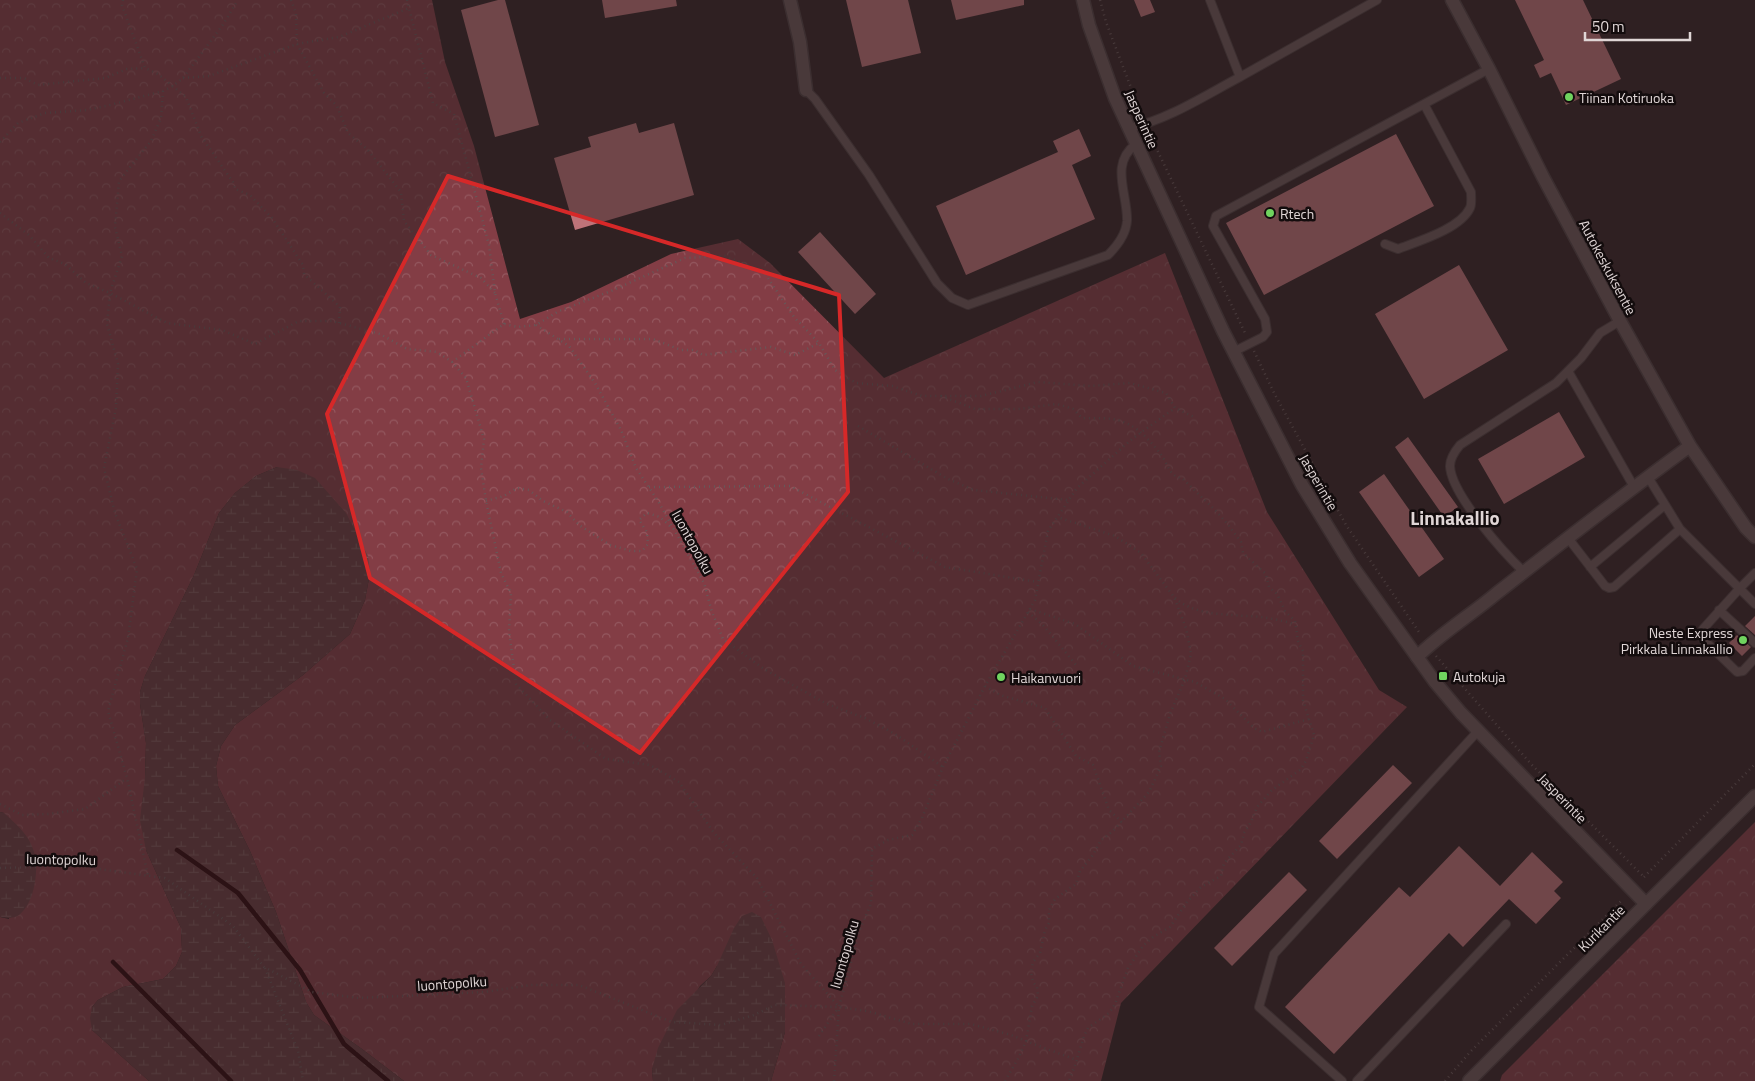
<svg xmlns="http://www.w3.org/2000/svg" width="1755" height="1081" viewBox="0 0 1755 1081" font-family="'Titillium Web',sans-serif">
<defs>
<pattern id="forest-crowns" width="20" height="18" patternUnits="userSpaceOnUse" patternTransform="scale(1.25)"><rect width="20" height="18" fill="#833d45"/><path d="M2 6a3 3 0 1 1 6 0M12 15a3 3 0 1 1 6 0" fill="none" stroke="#94585f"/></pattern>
<pattern id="wetland-marsh" width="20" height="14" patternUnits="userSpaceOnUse" patternTransform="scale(1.25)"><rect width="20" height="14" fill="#663b3e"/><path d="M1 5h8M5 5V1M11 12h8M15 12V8" fill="none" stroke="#7c5759"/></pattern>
</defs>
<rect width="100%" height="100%" fill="#302122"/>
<!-- forest -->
<path fill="url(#forest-crowns)" d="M 0,0 L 432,0 L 445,62 L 474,146 L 520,319 L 571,302 L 671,254 L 738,239 L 770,263 L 884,378 L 1165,253 L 1267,512 L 1379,690 L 1407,707 L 1121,1003 L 1101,1081 L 771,1081 L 785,1032 L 717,966 L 711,976 L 700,986 L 652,1069 L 653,1081 L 404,1081 L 362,1049 L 314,1015 L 306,1002 L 276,912 L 250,851 L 218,786 L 216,766 L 221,746 L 235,725 L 303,675 L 350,634 L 365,600 L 370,573 L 277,467 L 256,476 L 235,493 L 219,513 L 194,575 L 145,676 L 140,692 L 140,704 L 146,743 L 145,777 L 146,850 L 181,928 L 182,952 L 176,966 L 163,979 L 123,987 L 98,1000 L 92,1007 L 92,1030 L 149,1081 L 0,1081 L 0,917 L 9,919 L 4,813 L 0,812 Z
M 1755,822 L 1755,1081 L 1500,1081 L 1502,1075 Z"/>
<!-- wetland -->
<path fill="url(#wetland-marsh)" d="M 277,467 L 297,470 L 315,478 L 346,513 L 368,556 L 370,573 L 365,600 L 350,634 L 303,675 L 235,725 L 221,746 L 216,766 L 218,786 L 250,851 L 276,912 L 306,1002 L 314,1015 L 362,1049 L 404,1081 L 149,1081 L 92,1030 L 90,1018 L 92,1007 L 98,1000 L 123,987 L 163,979 L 176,966 L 182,952 L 181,928 L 146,850 L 140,820 L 145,777 L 146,743 L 140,704 L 140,692 L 145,676 L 194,575 L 219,513 L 235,493 L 256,476 Z
M 0,812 L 4,813 C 16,824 28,834 33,849 C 40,867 35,903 19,915 C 13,919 6,918 0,917 Z
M 752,912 L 761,917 L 772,940 L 785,983 L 785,1032 L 771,1081 L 653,1081 L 652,1069 L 658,1048 L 677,1010 L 711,976 L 717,966 L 734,928 L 742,916 Z"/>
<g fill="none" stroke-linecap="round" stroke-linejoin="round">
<!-- stream -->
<path stroke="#280005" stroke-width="4.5" d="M 177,850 L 238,893 L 300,970 L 344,1044 L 388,1081
M 113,962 L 231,1081"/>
</g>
<!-- building -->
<path fill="#be7379" d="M 498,0 L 505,0 L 539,125 L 495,137 L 461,10 Z
M 602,0 L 676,0 L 677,6 L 605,18 Z
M 846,0 L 908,0 L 921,53 L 862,67 Z
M 951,0 L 1024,0 L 1024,5 L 956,20 Z
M 1134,0 L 1150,0 L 1155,12 L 1141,17 Z
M 1515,0 L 1583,0 L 1621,79 L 1566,105 L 1551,73 L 1540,78 L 1534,65 L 1544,60 Z
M 636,123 L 639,133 L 674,123 L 694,195 L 575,230 L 554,158 L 591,147 L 588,137 Z
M 1079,129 L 1091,156 L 1072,165 L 1095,219 L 966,275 L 936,206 L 1058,152 L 1053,141 Z
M 1396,134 L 1434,206 L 1264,295 L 1226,223 Z
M 820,232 L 876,294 L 855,314 L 798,252 Z
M 1459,265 L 1508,350 L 1424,399 L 1375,314 Z
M 1559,412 L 1585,457 L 1504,504 L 1478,459 Z
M 1408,437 L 1458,507 L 1444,517 L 1395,447 Z
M 1384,474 L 1444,559 L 1419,577 L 1359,492 Z
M 1755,616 L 1755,635 L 1745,626 Z
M 1737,635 L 1751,647 L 1742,656 L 1729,643 Z
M 1393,765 L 1412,783 L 1337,859 L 1319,841 Z
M 1459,846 L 1500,886 L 1532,852 L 1563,882 L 1554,891 L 1561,898 L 1536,924 L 1509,899 L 1463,947 L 1449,933 L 1334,1054 L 1285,1007 L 1399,887 L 1410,897 Z
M 1289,872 L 1307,890 L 1232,966 L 1214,948 Z"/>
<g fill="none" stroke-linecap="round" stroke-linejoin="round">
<!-- service casing -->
<g stroke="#4b3f40" stroke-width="10">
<path id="service" d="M 1240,77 L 1377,0
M 806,90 L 815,99 L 869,175 L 937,283 L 952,298 L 968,305 L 1108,255 C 1117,246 1126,235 1127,221 C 1128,194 1109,164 1136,144
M 1130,128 C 1169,119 1204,96 1240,77 L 1210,0
M 1385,244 L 1398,249 C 1419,241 1460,229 1470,208 C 1472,204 1471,197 1471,192 L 1424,104
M 1233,352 L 1263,337 L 1267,332 L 1265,319 L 1213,226 L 1216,216 L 1489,69
M 1568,371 L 1634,487
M 1680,529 L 1755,604
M 1568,538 L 1605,586 L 1609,588 L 1614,587 L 1680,529 L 1648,477
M 1590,567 L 1665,505
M 1524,572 C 1504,553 1451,494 1450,466 C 1450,458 1455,451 1460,445 L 1556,383 L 1581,358 L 1600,333 L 1620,321
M 1755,573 L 1740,588 L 1703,629 L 1701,633 L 1703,639 L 1737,672 L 1743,671 L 1755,658
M 1719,610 L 1755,643
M 1342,1081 L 1259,1007 L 1274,954 L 1478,731
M 1357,1081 L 1506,924"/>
</g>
<!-- minor casing -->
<g stroke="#4b3f40" stroke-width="15">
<path id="minor" d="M 790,0 L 800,42 L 806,90
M 1452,0 L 1489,69 L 1543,177 L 1620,321 L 1690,446 L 1746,528 L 1755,537
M 1417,657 C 1441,633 1471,615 1497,593 C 1561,543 1625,493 1690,446
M 1469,1081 L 1646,904"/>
</g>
<!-- secondary casing -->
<g stroke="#4b3f40" stroke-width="15">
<path id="secondary" d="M 1083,0 L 1089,25 L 1115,98 L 1223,331 L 1302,485 L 1350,563 L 1435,682 L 1461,713 L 1646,904 L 1755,796"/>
</g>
<!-- path -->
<path stroke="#665859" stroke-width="2.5" stroke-dasharray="1 4" stroke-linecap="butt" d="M 123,0 L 122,5 L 145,68 L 158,74 L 186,97 L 201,136 L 233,182 L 235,189 L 250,195 L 272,218 L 303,265 L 304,274 L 340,307 L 339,323
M 291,0 L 296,13 L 297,44 L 324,93 L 337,106 L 348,133 L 367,149 L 401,192 L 404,221 L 431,255 L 481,278 L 495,293
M 407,0 L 433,103 L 454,114 L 489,245 L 495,293 L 504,324
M 1100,0 L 1106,22 L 1141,114
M 0,78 L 24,78 L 38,85 L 105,78 L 127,69 L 145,68
M 183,78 L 209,76 L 297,44 L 339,37 L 409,8
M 163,91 L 161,118 L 151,141 L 119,181 L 115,227 L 122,256 L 110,293 L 167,323 L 222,330 L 255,344 L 299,321 L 332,321 L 380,334 L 407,349 L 437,352 L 452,362 L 466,378 L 484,439 L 481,468 L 486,501 L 501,573 L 511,593 L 509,631 L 516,684 L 550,720 L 606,759 L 650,765 L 679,782 L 714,833 L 757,878 L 801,964 L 839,1007
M 1149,133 L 1246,335
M 0,142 L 18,123 L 45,113 L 87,110 L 110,105 L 163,91 L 173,86 L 183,78 L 222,26 L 238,0
M 0,213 L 29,235 L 49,258 L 65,264 L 86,283 L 110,293 L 107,324 L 118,364 L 116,408 L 104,468 L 115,513 L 137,569 L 128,638 L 108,711 L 127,778 L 148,876
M 536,325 L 569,346 L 595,383 L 621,430 L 636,468 L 658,501 L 704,583 L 712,612 L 723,639 L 764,669 L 827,704 L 865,718 L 895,734 L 943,767
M 559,339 L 653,339 L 681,350 L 694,350 L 703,355 L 771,347 L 795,355 L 819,343
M 1254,351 L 1273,391 L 1346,525 L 1421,635
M 452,362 L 504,324 L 518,327 L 536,325 L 559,311 L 611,291 L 685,258 L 725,256 L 764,272 L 794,317 L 819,343 L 835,370 L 856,383 L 892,386 L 922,396 L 981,396 L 1038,382 L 1091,386 L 1130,383 L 1166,393 L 1175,408 L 1194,417
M 941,396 L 975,409 L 1018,409 L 1057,404 L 1073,409 L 1082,418 C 1098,419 1113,416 1128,424 C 1141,430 1154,445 1162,456 C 1168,465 1170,477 1182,478 L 1217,512 L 1229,526 L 1241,542 L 1243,553 L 1266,574 L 1269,587 L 1277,594 L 1285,611 L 1295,621 L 1298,641 L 1303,651 L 1303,700 L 1314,735 L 1306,761 L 1300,770 L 1272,790 L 1257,807 L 1251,822 L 1244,833 L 1241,845 L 1224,863 L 1221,876 L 1201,887 L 1187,902 L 1170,927 L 1153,937 L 1143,946 L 1128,968 L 1115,1004 L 1109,1013 L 1088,1028 L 1084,1036 L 1077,1059
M 858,426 L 948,479 L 974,490 L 1068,500
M 649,487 L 790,486 L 945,567 L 1038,582
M 486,501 L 504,496 L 517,488 L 529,490 L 543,501 L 567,512 L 579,525 L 610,545 L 631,551 L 642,551 L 648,544 L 647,532 L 639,520 L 647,513 L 660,517 L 671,527
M 1175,598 C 1195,615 1221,614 1246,616 C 1262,616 1279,620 1295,624
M 1030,609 L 1075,624 L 1133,666 L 1195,682 L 1225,699 L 1254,728 L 1262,732 L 1309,719
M 1028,612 L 1043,625 L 1076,665
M 1436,656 L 1532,765 L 1644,877
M 985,686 L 1000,695 L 1045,708 L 1076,756 L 1093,765 L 1109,810 L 1122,822
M 0,804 L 22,815 L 48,814 L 85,809 L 127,778
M 0,868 L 77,866 L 165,878 L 233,926 L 264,967 L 312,992 L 359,998 L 484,992 L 531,985 L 579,985 L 672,1022 L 721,1025 L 754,1015 L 775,1005 L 839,1007 L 867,1011 L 912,1024 L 971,1024 L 1011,1035 L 1044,1048 L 1077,1060 L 1069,1081
M 1644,877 L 1755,764
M 265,968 L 298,1051 L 303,1081
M 819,1036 L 838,1008
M 834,1081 L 839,1007 L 860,929 L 871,904 L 872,849 L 888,840 L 912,835 L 922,818 L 943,767 L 985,686 L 1035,600 L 1048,531 L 1077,488 L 1132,439 L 1175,408
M 1005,1081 L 1019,1057 L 1026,1041 L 1032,1006 L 1038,996 L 1037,987 L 1033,982 L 1031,972 L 1033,962 L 1040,953 L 1045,930 L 1049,923 L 1049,910 L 1055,899 L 1076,884 L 1080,871 L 1093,855 L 1101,840 L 1112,832 L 1149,792 L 1161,766 L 1159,752 L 1170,714 L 1185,679 L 1191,654 L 1186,628 L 1174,597 L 1141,553 L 1115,536 L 1057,517
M 1445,1081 L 1471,1051 L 1623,899"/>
<!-- service -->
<use href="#service" stroke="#695858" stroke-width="8"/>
<!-- minor -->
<use href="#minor" stroke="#695858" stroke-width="12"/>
<!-- secondary -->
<use href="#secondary" stroke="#695858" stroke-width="12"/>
</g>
<!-- marked area -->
<path d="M0 0H1755V1081H0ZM 448,176 L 839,295 L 848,492 L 640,753 L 370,578 L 327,414 Z" fill="#302122" fill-opacity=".55" fill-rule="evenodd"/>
<path fill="none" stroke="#d62828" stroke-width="4" stroke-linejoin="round" d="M 448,176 L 839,295 L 848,492 L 640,753 L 370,578 L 327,414 Z"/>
<!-- markers -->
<g fill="#70d35f" stroke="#130c0d" stroke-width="2">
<circle cx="1569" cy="97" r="5"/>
<circle cx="1270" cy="213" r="5"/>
<circle cx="1743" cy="640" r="5"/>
<rect x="1438" y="671" width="10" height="10" rx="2.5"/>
<circle cx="1001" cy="677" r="5"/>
</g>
<g text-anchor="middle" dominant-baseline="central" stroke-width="5" stroke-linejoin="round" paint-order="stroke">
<!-- poi labels -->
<g font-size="14" fill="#e0d6d6" stroke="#130c0d" text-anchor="start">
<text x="1579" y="97">Tiinan Kotiruoka</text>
<text x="1280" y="213">Rtech</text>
<text x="1733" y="632" text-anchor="end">Neste Express<tspan x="1733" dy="16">Pirkkala Linnakallio</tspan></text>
<text x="1453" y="676">Autokuja</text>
<text x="1011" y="677">Haikanvuori</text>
</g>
<!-- street labels -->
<g font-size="14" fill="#e0d6d6" stroke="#130c0d">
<text transform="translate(1142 119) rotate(66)">Jasperintie</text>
<text transform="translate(1608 267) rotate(62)">Autokeskuksentie</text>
<text transform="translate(1319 482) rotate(60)">Jasperintie</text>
<text transform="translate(693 542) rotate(61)">luontopolku</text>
<text transform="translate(1563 798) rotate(46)">Jasperintie</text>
<text transform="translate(61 859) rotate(1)">luontopolku</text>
<text transform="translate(1601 928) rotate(-45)">Kurikantie</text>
<text transform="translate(844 954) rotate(-74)">luontopolku</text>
<text transform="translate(452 983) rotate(-4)">luontopolku</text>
</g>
<!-- district labels -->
<g font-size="19" font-weight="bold" fill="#e0d6d6" stroke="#130c0d">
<text x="1455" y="517">Linnakallio</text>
</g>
</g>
<!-- scale -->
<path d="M1585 32v8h105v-8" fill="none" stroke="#e0d6d6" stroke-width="2.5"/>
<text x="1592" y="32" font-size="15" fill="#e0d6d6" stroke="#130c0d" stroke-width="4" paint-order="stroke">50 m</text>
</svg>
